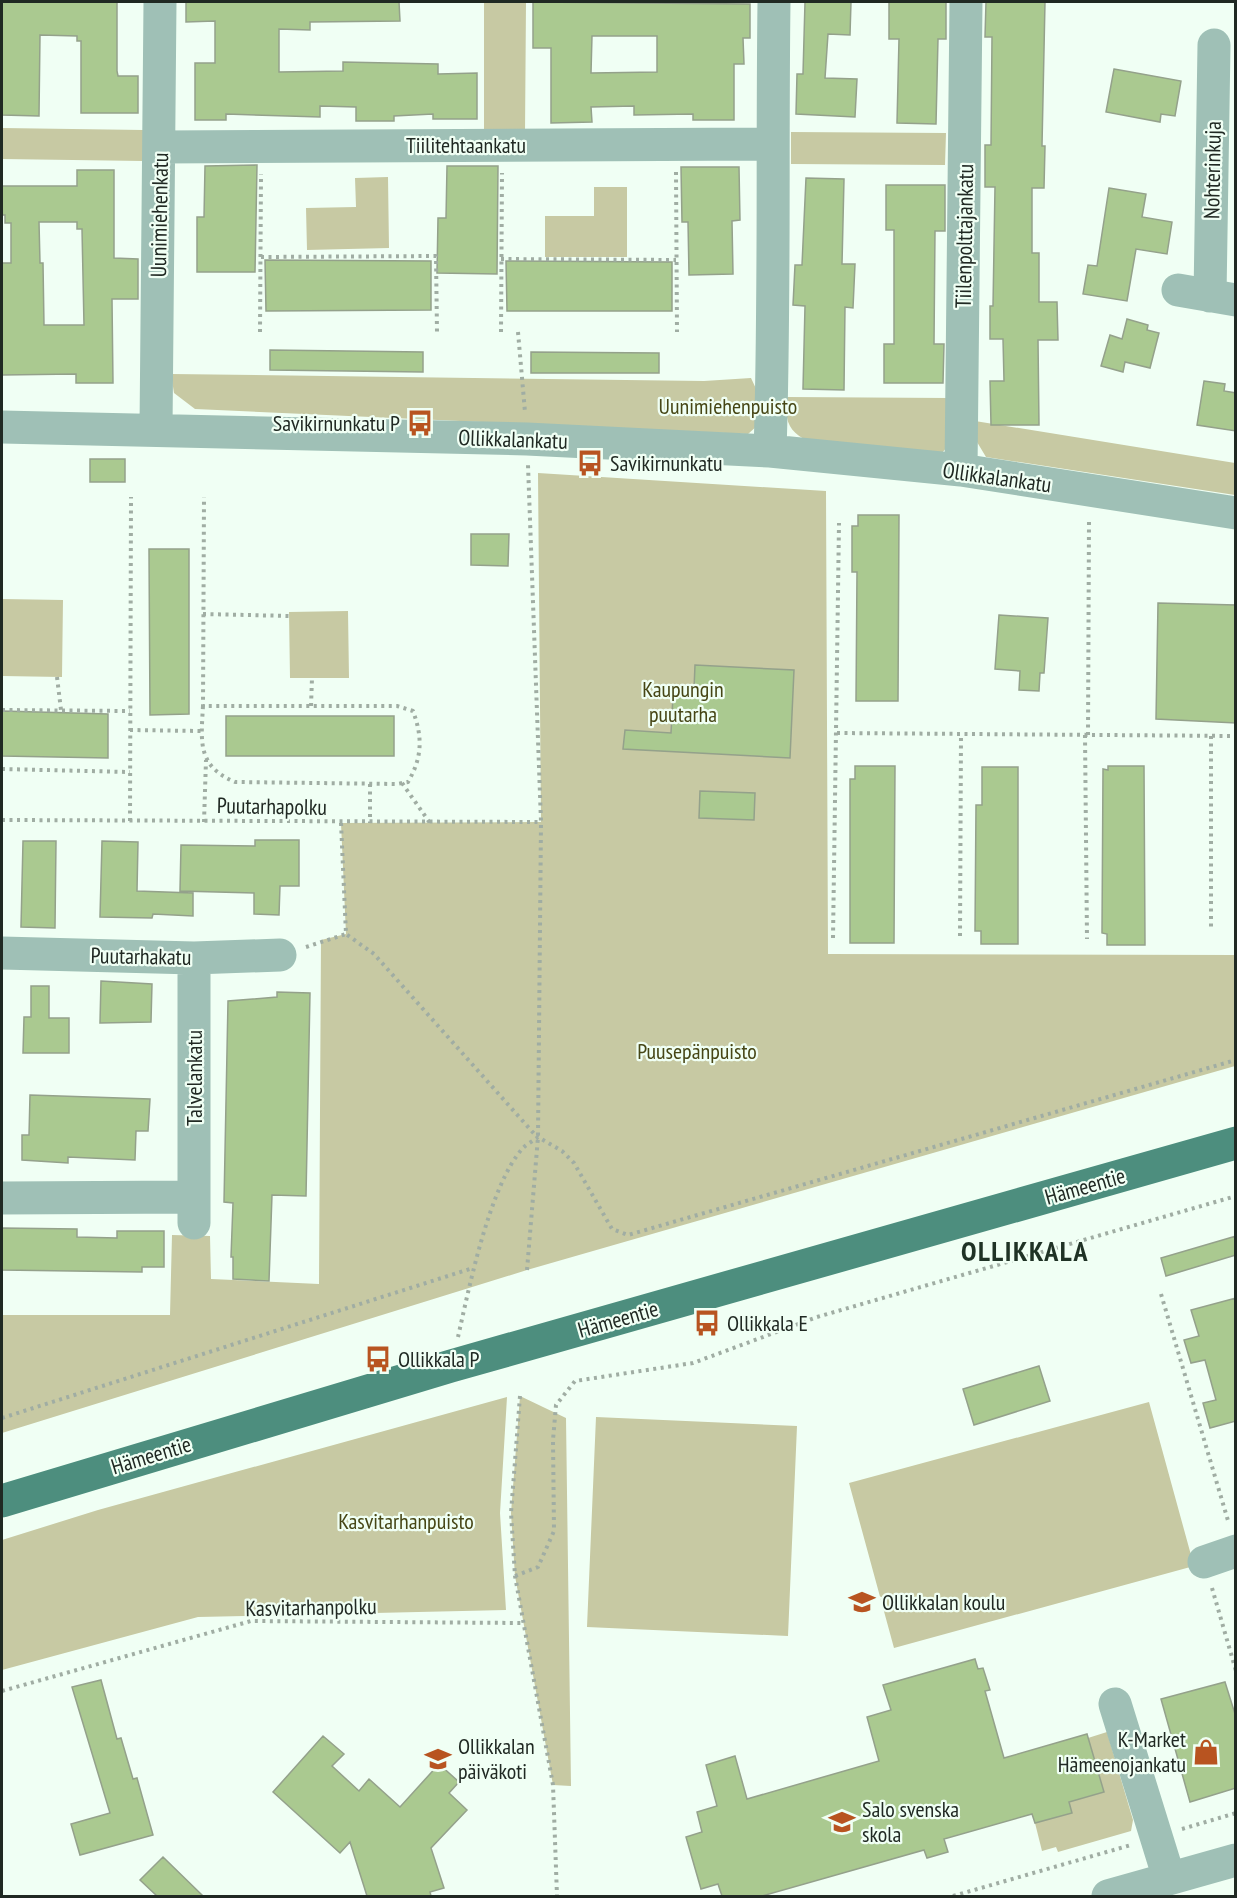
<svg xmlns="http://www.w3.org/2000/svg" width="1237" height="1898" viewBox="0 0 1237 1898" font-family="'PT Sans Narrow',sans-serif">
<rect width="100%" height="100%" fill="#f0fff4"/>
<!-- green -->
<path fill="#c7c9a3" d="M 484,2 L 526,2 L 525,133 L 484,133 Z
M 2,128 L 143,130 L 143,161 L 2,159 Z
M 791,132 L 946,133 L 945,165 L 791,164 Z
M 388,177 L 389,248 L 307,250 L 306,208 L 356,207 L 355,178 Z
M 594,187 L 627,187 L 627,257 L 545,257 L 545,216 L 594,216 Z
M 171,374 L 704,381 L 751,378 L 758,393 L 758,425 L 748,434 L 195,409 L 174,393 Z
M 787,397 L 949,398 L 947,447 L 942,453 L 804,439 C 786,429 785,416 787,397 Z
M 975,421 L 1235,463 L 1235,495 L 986,457 L 974,437 Z
M 538,473 L 826,491 L 828,954 L 1235,955 L 1235,1066 L 527,1270 L 2,1433 L 2,1315 L 170,1315 L 172,1235 L 210,1236 L 211,1279 L 319,1284 L 321,940 L 346,934 L 341,823 L 541,822 Z
M 2,599 L 63,600 L 62,677 L 2,676 Z
M 348,611 L 349,678 L 290,678 L 289,612 Z
M 520,1396 L 566,1418 L 571,1786 L 553,1785 L 515,1576 L 511,1513 Z
M 507,1397 L 500,1513 L 506,1610 L 198,1617 L 2,1670 L 2,1540 L 98,1510 Z
M 1149,1402 L 1194,1566 L 894,1648 L 849,1483 Z
M 596,1417 L 797,1426 L 788,1636 L 587,1627 Z
M 1107,1732 L 1133,1820 L 1131,1831 L 1058,1852 L 1056,1847 L 1042,1851 L 1035,1823 L 1072,1813 L 1069,1802 L 1104,1792 L 1088,1738 Z"/>
<!-- building -->
<path fill="#aac990" stroke="#94a18b" stroke-width="1.5" fill-rule="evenodd" d="M 2,2 L 117,2 L 117,71 L 118,76 L 138,76 L 138,113 L 81,113 L 81,41 L 77,41 L 77,36 L 40,35 L 39,116 L 2,115 Z
M 186,2 L 399,2 L 400,21 L 310,22 L 310,30 L 279,29 L 279,72 L 343,71 L 343,62 L 438,64 L 438,74 L 477,73 L 477,119 L 433,119 L 433,114 L 394,116 L 394,121 L 356,121 L 356,107 L 320,106 L 320,117 L 226,114 L 226,120 L 195,120 L 195,63 L 215,63 L 215,21 L 186,22 Z
M 533,2 L 750,4 L 750,38 L 743,38 L 744,64 L 734,64 L 734,120 L 693,120 L 693,114 L 634,115 L 634,106 L 591,107 L 592,122 L 551,123 L 551,48 L 533,48 ZM 592,36 L 657,36 L 657,72 L 591,73 Z
M 805,2 L 851,2 L 850,35 L 828,34 L 825,78 L 857,79 L 855,117 L 796,114 L 797,74 L 803,74 Z
M 889,2 L 946,2 L 946,39 L 938,39 L 936,124 L 897,123 L 899,39 L 889,39 Z
M 986,2 L 1045,2 L 1042,146 L 1045,146 L 1044,188 L 1032,188 L 1032,253 L 1039,253 L 1039,302 L 1057,302 L 1058,340 L 1038,340 L 1039,425 L 991,425 L 990,381 L 1004,381 L 1003,339 L 990,339 L 990,306 L 993,306 L 995,187 L 985,187 L 985,145 L 991,145 L 992,37 L 985,37 Z
M 1114,69 L 1181,81 L 1175,116 L 1161,114 L 1160,122 L 1106,112 Z
M 257,165 L 255,272 L 197,272 L 197,217 L 204,217 L 205,166 Z
M 447,166 L 498,166 L 497,274 L 437,273 L 438,218 L 446,218 Z
M 681,167 L 739,167 L 740,220 L 732,221 L 733,274 L 689,275 L 688,222 L 682,222 Z
M 77,170 L 114,170 L 114,258 L 138,259 L 138,299 L 112,299 L 113,383 L 76,383 L 76,374 L 2,375 L 2,263 L 11,263 L 11,223 L 5,223 L 5,215 L 2,215 L 2,186 L 77,186 ZM 39,222 L 77,222 L 77,229 L 82,229 L 84,325 L 44,325 L 43,263 L 40,263 Z
M 806,178 L 844,179 L 842,264 L 855,264 L 853,308 L 845,307 L 844,390 L 803,389 L 805,306 L 793,305 L 795,265 L 802,265 Z
M 886,185 L 945,185 L 945,231 L 935,231 L 934,344 L 944,344 L 943,383 L 884,383 L 884,344 L 894,344 L 894,230 L 886,230 Z
M 1109,188 L 1146,194 L 1142,217 L 1172,222 L 1167,254 L 1136,249 L 1127,301 L 1083,294 L 1088,265 L 1097,266 Z
M 265,260 L 431,261 L 431,310 L 266,311 Z
M 506,261 L 672,262 L 672,311 L 507,311 Z
M 1127,319 L 1148,325 L 1147,330 L 1159,333 L 1150,368 L 1125,362 L 1123,372 L 1101,366 L 1110,335 L 1122,339 Z
M 270,350 L 423,352 L 423,372 L 270,370 Z
M 531,352 L 659,353 L 659,373 L 531,373 Z
M 1204,381 L 1225,384 L 1224,391 L 1236,393 L 1236,431 L 1197,425 Z
M 90,459 L 125,459 L 125,482 L 90,482 Z
M 858,515 L 899,515 L 898,701 L 856,701 L 857,572 L 852,572 L 852,526 L 858,526 Z
M 471,534 L 509,534 L 508,566 L 471,565 Z
M 149,549 L 189,549 L 189,714 L 150,715 Z
M 1158,603 L 1236,605 L 1236,723 L 1156,719 Z
M 999,615 L 1048,618 L 1044,673 L 1040,673 L 1039,691 L 1019,690 L 1020,671 L 995,669 Z
M 695,665 L 794,670 L 790,758 L 623,749 L 625,730 L 671,733 L 673,696 L 682,697 L 682,688 L 694,689 Z
M 2,711 L 108,714 L 108,758 L 2,756 Z
M 226,716 L 394,716 L 394,756 L 226,756 Z
M 855,766 L 895,766 L 894,943 L 850,943 L 850,779 L 855,779 Z
M 1108,766 L 1144,766 L 1145,945 L 1107,945 L 1107,934 L 1102,933 L 1103,769 L 1108,770 Z
M 982,767 L 1018,767 L 1018,944 L 981,944 L 981,931 L 975,931 L 976,805 L 982,805 Z
M 700,791 L 755,793 L 754,820 L 699,818 Z
M 255,840 L 299,840 L 299,886 L 280,886 L 279,915 L 254,914 L 254,893 L 180,891 L 181,845 L 255,846 Z
M 23,841 L 56,841 L 55,928 L 21,927 Z
M 102,841 L 138,842 L 137,891 L 193,893 L 193,916 L 153,914 L 152,918 L 100,917 Z
M 101,981 L 152,984 L 151,1022 L 100,1023 Z
M 31,986 L 49,986 L 49,1018 L 69,1018 L 69,1053 L 23,1053 L 24,1017 L 31,1017 Z
M 277,992 L 310,993 L 306,1196 L 272,1195 L 269,1281 L 233,1279 L 233,1257 L 231,1257 L 233,1203 L 224,1202 L 228,1001 L 277,997 Z
M 30,1095 L 150,1099 L 148,1131 L 136,1131 L 135,1160 L 68,1157 L 68,1163 L 22,1160 L 22,1135 L 29,1135 Z
M 2,1228 L 77,1229 L 77,1237 L 117,1238 L 117,1231 L 164,1231 L 164,1267 L 142,1267 L 142,1272 L 2,1270 Z
M 1236,1236 L 1236,1255 L 1166,1276 L 1161,1258 Z
M 1236,1298 L 1236,1421 L 1210,1428 L 1203,1403 L 1216,1400 L 1205,1360 L 1191,1363 L 1184,1340 L 1199,1336 L 1191,1310 Z
M 1039,1366 L 1050,1401 L 974,1425 L 963,1389 Z
M 975,1659 L 978,1669 L 983,1668 L 990,1690 L 985,1691 L 1004,1758 L 1087,1734 L 1104,1792 L 1069,1802 L 1072,1813 L 1035,1823 L 1032,1814 L 944,1839 L 948,1852 L 927,1858 L 924,1850 L 762,1896 L 722,1896 L 718,1884 L 701,1889 L 686,1837 L 702,1832 L 697,1812 L 717,1806 L 706,1765 L 735,1756 L 747,1799 L 879,1761 L 867,1717 L 891,1710 L 883,1685 Z
M 101,1680 L 117,1739 L 121,1738 L 133,1779 L 137,1778 L 153,1835 L 80,1855 L 71,1824 L 110,1813 L 72,1687 Z
M 1225,1682 L 1236,1717 L 1236,1788 L 1190,1802 L 1161,1699 Z
M 323,1736 L 344,1754 L 332,1766 L 359,1791 L 369,1779 L 400,1807 L 439,1764 L 459,1782 L 449,1793 L 467,1810 L 431,1848 L 444,1888 L 430,1892 L 431,1896 L 367,1896 L 350,1842 L 340,1853 L 273,1792 Z
M 163,1857 L 203,1896 L 157,1896 L 140,1880 Z"/>
<g fill="none" stroke-linecap="round" stroke-linejoin="round">
<!-- path -->
<path stroke="#a0ada3" stroke-width="4" stroke-dasharray="3 4.5" stroke-linecap="butt" d="M 676,172 L 677,332
M 261,257 L 436,256 L 437,332
M 501,259 L 676,260
M 260,332 L 261,174
M 501,332 L 502,173
M 518,332 L 525,412
M 203,614 L 290,616
M 57,677 L 61,710
M 203,706 C 201,742 197,766 235,782 L 397,784 L 408,782 C 422,758 423,738 413,711 L 397,706 L 203,706 L 204,497
M 311,706 L 312,678
M 2,710 L 130,711
M 130,730 L 201,731
M 837,733 L 1236,736
M 1085,735 L 1087,939
M 1088,735 L 1089,519
M 1211,736 L 1211,928
M 2,769 L 130,772
M 402,783 L 430,823
M 370,784 L 370,823
M 2,820 L 541,822
M 130,821 L 131,497
M 204,822 L 206,760
M 341,823 L 346,934 L 374,954 L 537,1137
M 960,936 L 961,734
M 833,938 L 839,523
M 306,947 L 346,934
M 527,1270 L 538,1137 L 541,822 L 528,465
M 1161,1294 L 1229,1524
M 458,1337 C 469,1288 490,1184 523,1148 C 527,1144 533,1141 538,1137 L 562,1151 L 574,1163 L 612,1229 L 628,1235 L 1236,1060
M 520,1396 L 511,1513 L 515,1576 L 553,1785 L 557,1896
M 2,1418 L 473,1268
M 515,1576 L 538,1567 L 554,1531 L 553,1440 L 556,1405 L 575,1381 L 693,1363 L 817,1317 L 1236,1196
M 1212,1588 L 1236,1671
M 2,1691 L 251,1621 L 522,1623
M 1182,1829 L 1236,1813
M 953,1896 L 1131,1845"/>
<!-- minor -->
<path stroke="#9fc0b6" stroke-width="33" d="M 160,147 L 772,144
M 1178,290 L 1236,300
M 1210,296 L 1214,45
M 2,427 L 527,439 L 770,451 L 961,470 L 1236,513
M 156,429 L 160,2
M 770,451 C 775,301 772,151 774,2
M 961,470 L 966,2
M 2,953 L 194,958 L 280,955
M 2,1198 L 193,1197
M 194,1223 L 194,958
M 1204,1562 L 1236,1551
M 1115,1704 L 1169,1878
M 1108,1896 L 1236,1860"/>
<!-- major -->
<path stroke="#4d8e7e" stroke-width="33" d="M 2,1501 L 451,1366 L 1236,1143"/>
</g>
<!-- icons -->
<defs>
<g id="bus-bare" transform="scale(2.07)"><path d="M-5-6H5V4H4V6H2V4H-2V6H-4V4H-5ZM-3.5-4V0h7V-4ZM-3.5 1.2v1.5H-2V1.2ZM2 1.2v1.5H3.5V1.2Z" fill="#b85420" stroke="#f0fff4" stroke-width="2.5" paint-order="stroke"/></g>
<g id="school-bare" transform="scale(2.07)"><path d="M0-5L7-2L0 1L-7-2ZM-4 1L0 2.5L4 1V4Q0 6-4 4Z" fill="#b85420" stroke="#f0fff4" stroke-width="2.5" paint-order="stroke"/></g>
<g id="shop-bare" transform="scale(2.07)"><path d="M-5-2.5h2.3a2.7 3.5 0 0 1 5.4 0H5L5.5 6h-11ZM-1.5-2.5h3a1.5 2.3 0 0 0-3 0Z" fill="#b85420" stroke="#f0fff4" stroke-width="2.5" paint-order="stroke"/></g>
</defs>
<g fill-rule="evenodd">
<use href="#bus-bare" x="420" y="423"/>
<use href="#bus-bare" x="590" y="463"/>
<use href="#bus-bare" x="707" y="1323"/>
<use href="#bus-bare" x="378" y="1359"/>
<use href="#school-bare" x="862" y="1602"/>
<use href="#shop-bare" x="1206" y="1752"/>
<use href="#school-bare" x="438" y="1759"/>
<use href="#school-bare" x="842" y="1822"/>
</g>
<g text-anchor="middle" dominant-baseline="central" stroke-width="4.5" stroke-linejoin="round" paint-order="stroke">
<!-- street labels -->
<g font-size="22" fill="#202923" stroke="#f0fff4">
<text x="466" y="145">Tiilitehtaankatu</text>
<text transform="translate(1212 170) rotate(-89)">Nohterinkuja</text>
<text transform="translate(159 215) rotate(-89)">Uunimiehenkatu</text>
<text transform="translate(964 236) rotate(-89)">Tiilenpolttajankatu</text>
<text transform="translate(513 439) rotate(2)">Ollikkalankatu</text>
<text transform="translate(997 477) rotate(8)">Ollikkalankatu</text>
<text transform="translate(272 806) rotate(1)">Puutarhapolku</text>
<text transform="translate(141 956) rotate(1)">Puutarhakatu</text>
<text transform="translate(194 1078) rotate(-90)">Talvelankatu</text>
<text transform="translate(1085 1186) rotate(-16)">Hämeentie</text>
<text transform="translate(618 1319) rotate(-16)">Hämeentie</text>
<text transform="translate(151 1455) rotate(-17)">Hämeentie</text>
<text transform="translate(311 1607) rotate(-1)">Kasvitarhanpolku</text>
</g>
<!-- park labels -->
<g font-size="22" fill="#464615" stroke="#f0fff4">
<text x="728" y="406">Uunimiehenpuisto</text>
<text x="683" y="689">Kaupungin<tspan x="683" dy="25">puutarha</tspan></text>
<text x="697" y="1051">Puusepänpuisto</text>
<text x="406" y="1521">Kasvitarhanpuisto</text>
</g>
<!-- poi labels -->
<g font-size="22" fill="#202923" stroke="#f0fff4" text-anchor="start">
<text x="400" y="423" text-anchor="end">Savikirnunkatu P</text>
<text x="610" y="463">Savikirnunkatu</text>
<text x="727" y="1323">Ollikkala E</text>
<text x="398" y="1359">Ollikkala P</text>
<text x="882" y="1602">Ollikkalan koulu</text>
<text x="1186" y="1739" text-anchor="end">K-Market<tspan x="1186" dy="25">Hämeenojankatu</tspan></text>
<text x="458" y="1746">Ollikkalan<tspan x="458" dy="25">päiväkoti</tspan></text>
<text x="862" y="1809">Salo svenska<tspan x="862" dy="25">skola</tspan></text>
</g>
<!-- district labels -->
<g font-size="28" font-weight="bold" letter-spacing="1.5" fill="#1f3225" stroke="#f0fff4">
<text x="1025" y="1250">OLLIKKALA</text>
</g>
</g>
<!-- border -->
<rect width="1237" height="1898" fill="none" stroke="#202923" stroke-width="6"/>
</svg>
